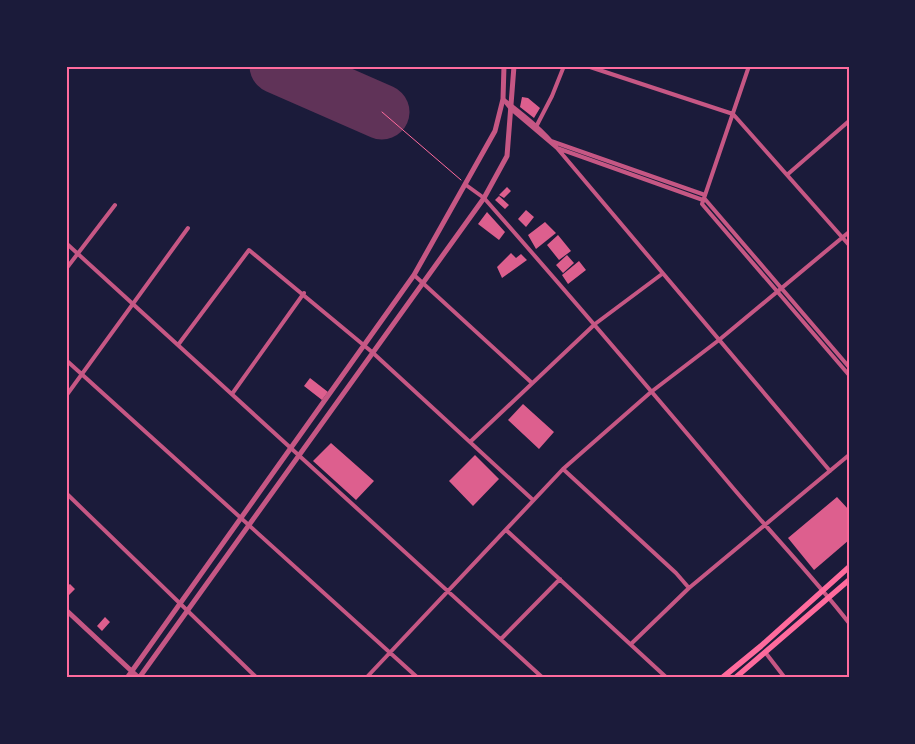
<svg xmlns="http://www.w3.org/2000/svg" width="915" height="744" viewBox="0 0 915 744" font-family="'Source Sans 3',sans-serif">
<rect width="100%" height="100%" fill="#1b1b3a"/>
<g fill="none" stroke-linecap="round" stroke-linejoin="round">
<!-- runway -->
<path stroke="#603358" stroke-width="55" d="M 277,66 L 382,112"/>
</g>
<!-- building -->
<path fill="#dd5f8e" d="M 522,97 L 528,98 L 540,108 L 534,118 L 520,107 Z
M 507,187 L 511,191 L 504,198 L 499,195 Z
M 499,196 L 509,205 L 505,209 L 495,200 Z
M 526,210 L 534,217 L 526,227 L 518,219 Z
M 487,212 L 505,232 L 499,240 L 478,224 Z
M 545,222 L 556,233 L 536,249 L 528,235 Z
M 558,235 L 571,251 L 559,260 L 547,245 Z
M 511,253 L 516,258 L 521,254 L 527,260 L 502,278 L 497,267 Z
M 567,255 L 574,263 L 563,273 L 556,265 Z
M 579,261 L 586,270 L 568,284 L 562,275 Z
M 310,378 L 328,392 L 322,400 L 304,386 Z
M 523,404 L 554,432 L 539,449 L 508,420 Z
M 331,443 L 374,481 L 356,500 L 313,461 Z
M 475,455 L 499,479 L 473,506 L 449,481 Z
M 837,497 L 849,510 L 849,540 L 814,570 L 788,538 Z
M 70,584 L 75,589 L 66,598 L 66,587 Z
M 105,617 L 110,622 L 102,631 L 97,626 Z"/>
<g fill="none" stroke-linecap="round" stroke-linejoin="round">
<!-- path -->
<path stroke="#ff6b9d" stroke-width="1" d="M 382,112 L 461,180"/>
<!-- minor -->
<path stroke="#c65784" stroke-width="4" d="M 587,66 L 733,114 L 849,245
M 749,66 L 702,204 L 849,375
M 537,125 L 552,96 L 564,66
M 551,141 L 705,195
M 788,174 L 849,121
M 466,185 L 484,198 C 567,292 648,387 728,482 C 768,530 811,574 849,623
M 704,198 L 849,367
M 703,200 L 557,148 L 511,109 L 503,99 C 522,114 541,128 557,148 L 830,471
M 66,243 L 543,678
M 66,269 L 115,205
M 414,275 L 532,383
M 178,345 L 249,250 L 372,352 L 533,500
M 66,360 L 418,678
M 232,394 L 304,293
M 66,396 L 188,228
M 470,442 L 595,324 L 662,274
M 563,469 L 676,573 L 689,588
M 66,493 L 257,678
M 506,530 L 667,678
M 501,639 L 560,579
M 632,643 L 689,588 L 849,455
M 765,652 L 785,678
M 366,678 L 563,469 L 651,392 L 719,340 L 849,232"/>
<!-- tertiary -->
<path stroke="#c65784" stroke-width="5" d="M 66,610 L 139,678
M 127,678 L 414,275 L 495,131 L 503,99 L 504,66
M 139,678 L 484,198 L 507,156 L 514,66"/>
<!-- secondary -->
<path stroke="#ff6b9d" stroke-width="5.5" d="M 722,678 L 761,646 L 849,567
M 735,678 L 849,580"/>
</g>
<!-- border -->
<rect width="915" height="744" fill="none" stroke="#1b1b3a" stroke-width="135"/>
<rect x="68" y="68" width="780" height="608" fill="none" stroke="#ff6b9d" stroke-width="2"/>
</svg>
